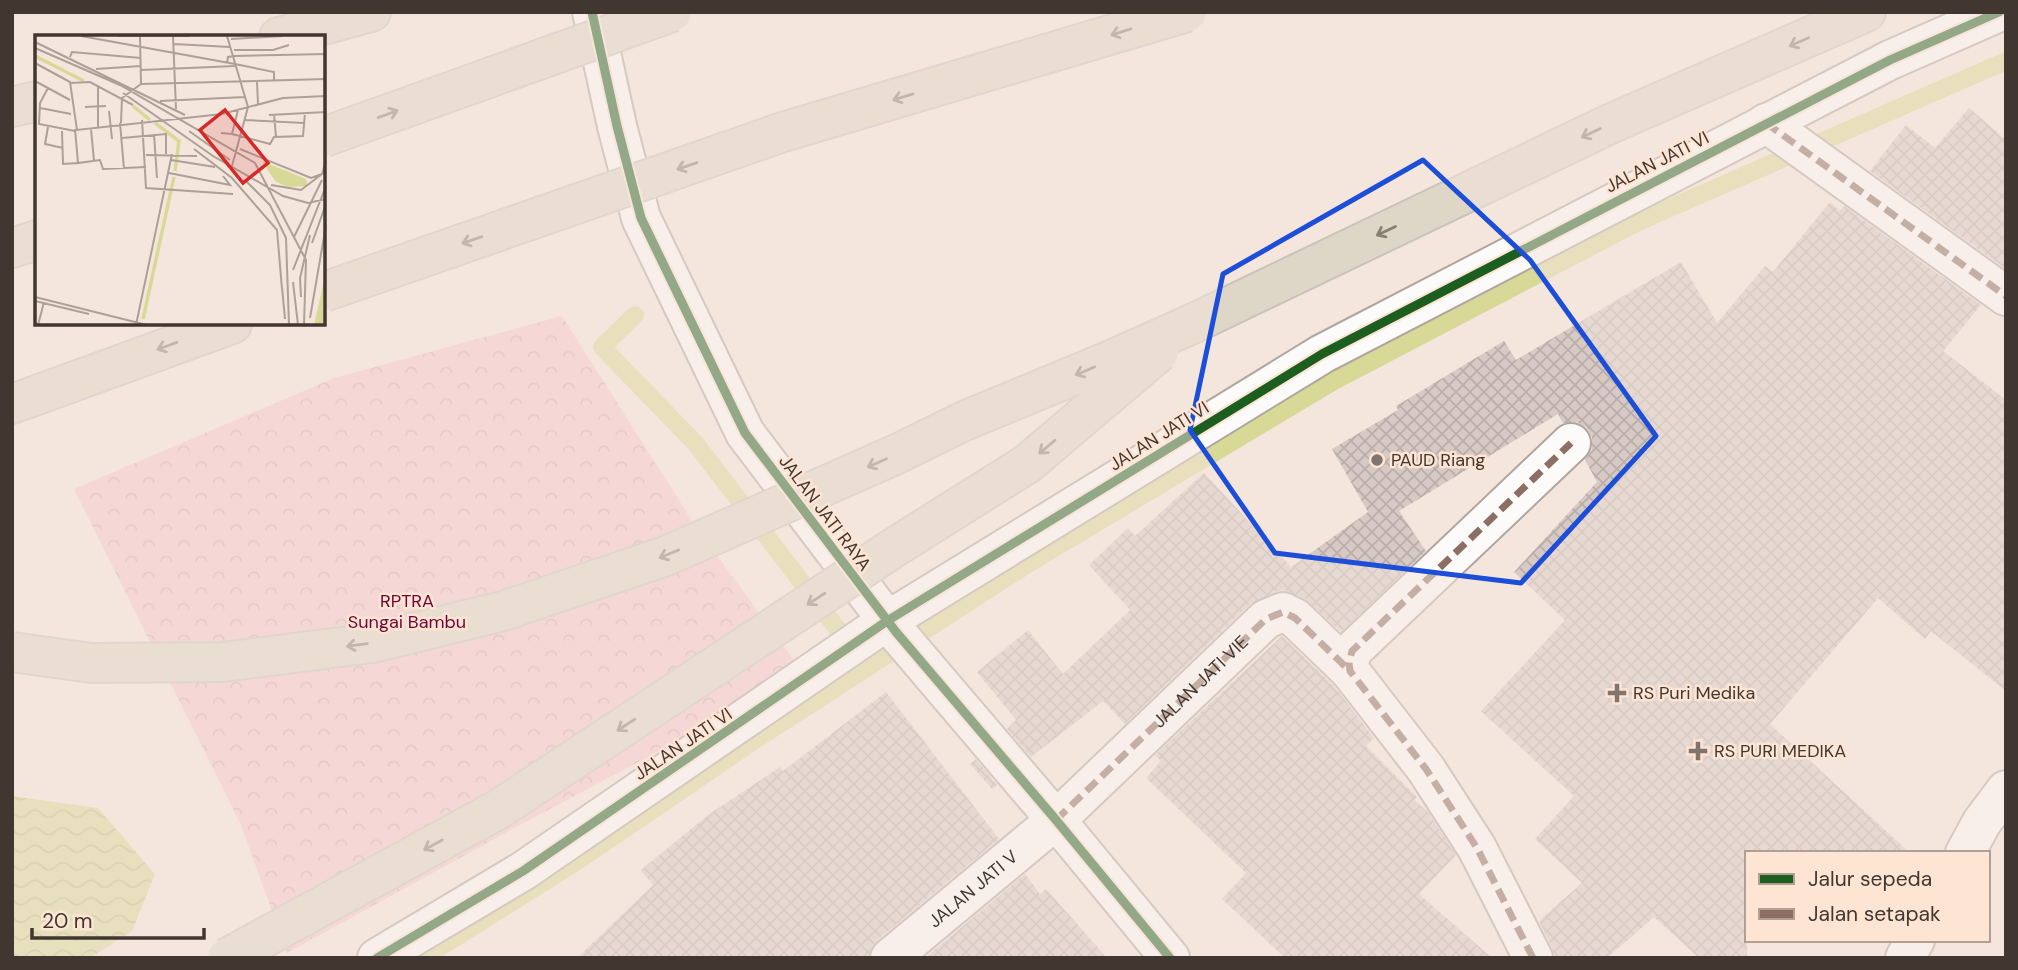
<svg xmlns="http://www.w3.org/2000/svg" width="2018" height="970" viewBox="0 0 2018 970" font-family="'DM Sans',sans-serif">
<defs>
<pattern id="park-crowns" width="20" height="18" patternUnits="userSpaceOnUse" patternTransform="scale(1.75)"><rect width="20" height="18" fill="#f5c8ce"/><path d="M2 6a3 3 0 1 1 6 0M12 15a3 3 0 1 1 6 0" fill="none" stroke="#d3acb1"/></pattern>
<pattern id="water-waves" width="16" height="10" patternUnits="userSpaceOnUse" patternTransform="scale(1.75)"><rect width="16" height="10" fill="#d9d997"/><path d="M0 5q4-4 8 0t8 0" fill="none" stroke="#bbbb82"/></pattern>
<pattern id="building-cross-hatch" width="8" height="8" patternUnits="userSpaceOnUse" patternTransform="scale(1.75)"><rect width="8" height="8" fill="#d7cac5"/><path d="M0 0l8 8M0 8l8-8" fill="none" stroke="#baaeaa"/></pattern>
</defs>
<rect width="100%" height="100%" fill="#f4e6dc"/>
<!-- park -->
<path fill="url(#park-crowns)" d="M 562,316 L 696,527 L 804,674 L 520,825 L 287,953 L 241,825 L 74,489 L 334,378 Z"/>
<!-- water -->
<path fill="url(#water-waves)" d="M 12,796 L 98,808 L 155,874 L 132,931 L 90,958 L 12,958 Z"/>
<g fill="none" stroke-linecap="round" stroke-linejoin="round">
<!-- stream -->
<path stroke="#d9d997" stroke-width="18" d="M 635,315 L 602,347 L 696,444 L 852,648
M 423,958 L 576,862 L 755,740 L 1031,562 L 1334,381 L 1638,222 L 2006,61"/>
</g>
<!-- building -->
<path fill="url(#building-cross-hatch)" d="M 1969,108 L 2006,140 L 2006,269 L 1870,171 L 1906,125 L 1935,148 Z
M 1830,202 L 1840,211 L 1844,206 L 1981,305 L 1943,351 L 2006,400 L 2006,691 L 1931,631 L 1925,639 L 1878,598 L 1770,724 L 1910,853 L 1747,853 L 1747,958 L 1699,958 L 1654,917 L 1607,958 L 1555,958 L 1552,948 L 1539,921 L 1582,883 L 1535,839 L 1574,796 L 1481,711 L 1565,620 L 1514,572 L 1597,482 L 1585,460 L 1592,449 L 1592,437 L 1587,428 L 1577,422 L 1563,423 L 1558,414 L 1399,511 L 1426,551 L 1341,632 L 1305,599 L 1284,590 L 1275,592 L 1251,603 L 1125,724 L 1103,701 L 1031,757 L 1007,729 L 1016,720 L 977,672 L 1028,630 L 1063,674 L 1130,610 L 1089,565 L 1128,528 L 1135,536 L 1204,473 L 1291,567 L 1368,512 L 1332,449 L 1398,410 L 1396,406 L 1504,341 L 1516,360 L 1681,262 L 1717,323 L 1765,266 L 1773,272 Z
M 1282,636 L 1334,686 L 1374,738 L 1366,746 L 1417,797 L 1414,800 L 1428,812 L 1456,855 L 1419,894 L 1492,958 L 1285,958 L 1222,899 L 1246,873 L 1146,778 L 1161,761 L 1155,755 Z
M 886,692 L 999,839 L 876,941 L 870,950 L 869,958 L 577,958 L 653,885 L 641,870 L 708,815 L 780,767 L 783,771 Z
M 976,759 L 997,785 L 992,789 L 970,764 Z
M 1025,874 L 1040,894 L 1046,889 L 1107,958 L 925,958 Z"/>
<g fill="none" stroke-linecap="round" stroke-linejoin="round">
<!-- minor casing -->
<g stroke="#b1a69f" stroke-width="42">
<g id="minor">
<path d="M 592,12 L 617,126 L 641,218 L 745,433 L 896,632 L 1056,820 L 1170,958"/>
<path d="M 1766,123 L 2006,296"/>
<path d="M 1965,853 L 1982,822 L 2006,790"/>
<path d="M 377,958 L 523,871 L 887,621 L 1322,354 L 1890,60 L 1999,12"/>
<path id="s1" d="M 890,958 L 1056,820 L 1266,619 L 1283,612 L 1295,618 L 1350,671"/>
<path d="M 1533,958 L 1477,848 L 1426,769 L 1350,671 L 1349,663 L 1352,651 L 1571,443"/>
<path d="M 1905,958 L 1915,940"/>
</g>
</g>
<!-- highway casing -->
<g stroke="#cac3bd" stroke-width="42">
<path id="highway" d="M 279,37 L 371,12
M 12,107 L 37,101
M 12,248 L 37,240
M 1192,324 L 1612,123 L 1866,12
M 12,404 L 232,324"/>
</g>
<!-- minor -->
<use href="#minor" stroke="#fdfbfa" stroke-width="38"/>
<!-- highway -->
<use href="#highway" stroke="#ded6c6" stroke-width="38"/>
<!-- highway-bridge casing -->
<g stroke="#cac3bd" stroke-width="42" stroke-linecap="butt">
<path id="highway-bridge" d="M 324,137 L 672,12
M 324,292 L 783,132 L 1187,12
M 12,652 L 91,663 L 223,662 L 372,643 L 503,611 L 666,556 L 897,454 L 964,421 L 1109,361 L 1192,324
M 227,958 L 499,809 L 895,547 L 1027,464 L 1159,352"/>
</g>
<!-- highway-bridge -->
<use href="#highway-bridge" stroke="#ded6c6" stroke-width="38"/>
<!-- quiet -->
<g stroke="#8d6e63" stroke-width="7" stroke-dasharray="14 7" stroke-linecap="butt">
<path d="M 1766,123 L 2006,296"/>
<path id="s2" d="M 1056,820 L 1266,619 L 1283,612 L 1295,618 L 1350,671"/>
<path d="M 1533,958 L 1477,848 L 1426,769 L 1350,671 L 1349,663 L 1352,651 L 1571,443"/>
</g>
<!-- cycleway casing -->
<g stroke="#fee4d2" stroke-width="13">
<path id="cycleway" d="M 592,12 L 617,126 L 641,218 L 745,433 L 896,632 L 1056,820 L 1170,958
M 377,958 L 523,871 L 887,621 L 1322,354 L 1890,60 L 1999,12"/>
</g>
<!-- cycleway -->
<use href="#cycleway" stroke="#1b5e20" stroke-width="9"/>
</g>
<!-- one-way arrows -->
<defs><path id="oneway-shaft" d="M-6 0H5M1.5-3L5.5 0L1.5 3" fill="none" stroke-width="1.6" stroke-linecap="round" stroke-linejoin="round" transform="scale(1.75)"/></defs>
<g stroke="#887f74">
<use href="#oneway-shaft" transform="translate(1121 32) rotate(163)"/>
<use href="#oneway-shaft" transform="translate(1799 42) rotate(156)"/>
<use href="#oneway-shaft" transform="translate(903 97) rotate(163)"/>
<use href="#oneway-shaft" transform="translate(388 114) rotate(-20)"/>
<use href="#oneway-shaft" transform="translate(1591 133) rotate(154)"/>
<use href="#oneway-shaft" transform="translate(687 166) rotate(161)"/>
<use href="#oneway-shaft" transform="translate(1386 231) rotate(154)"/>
<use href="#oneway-shaft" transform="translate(472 240) rotate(161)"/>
<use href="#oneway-shaft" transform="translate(167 346) rotate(160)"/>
<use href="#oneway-shaft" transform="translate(1085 371) rotate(157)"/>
<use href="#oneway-shaft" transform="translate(1047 447) rotate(140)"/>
<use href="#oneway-shaft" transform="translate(877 463) rotate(156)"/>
<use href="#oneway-shaft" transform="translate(669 554) rotate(158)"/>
<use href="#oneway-shaft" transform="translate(816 599) rotate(147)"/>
<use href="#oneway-shaft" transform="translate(357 645) rotate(172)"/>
<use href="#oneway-shaft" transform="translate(626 725) rotate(147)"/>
<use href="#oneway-shaft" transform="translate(433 845) rotate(151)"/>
</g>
<!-- marked area -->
<path d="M0 0H2018V970H0ZM 1423,160 L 1530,260 L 1656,436 L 1521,583 L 1275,553 L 1190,430 L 1223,274 Z" fill="#f4e6dc" fill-opacity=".55" fill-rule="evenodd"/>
<path fill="none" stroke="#1d4ed8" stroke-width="5" stroke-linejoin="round" d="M 1423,160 L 1530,260 L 1656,436 L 1521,583 L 1275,553 L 1190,430 L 1223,274 Z"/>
<!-- markers -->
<g fill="#80746c" stroke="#fee4d2" stroke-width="2.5">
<circle cx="1377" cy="460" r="7"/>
<path d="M1613.5 682.5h7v7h7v7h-7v7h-7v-7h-7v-7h7z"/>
<path d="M1694.5 740.5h7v7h7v7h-7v7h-7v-7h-7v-7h7z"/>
</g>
<g text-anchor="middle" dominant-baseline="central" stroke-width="5" stroke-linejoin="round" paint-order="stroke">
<!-- street labels -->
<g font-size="18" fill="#413730" stroke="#fee4d2">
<text transform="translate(1657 162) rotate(-27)">JALAN JATI VI</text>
<text transform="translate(1159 436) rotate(-32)">JALAN JATI VI</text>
<text transform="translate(825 513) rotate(53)">JALAN JATI RAYA</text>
<text stroke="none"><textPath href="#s2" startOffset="200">JALAN JATI VIE</textPath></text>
<text transform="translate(683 744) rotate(-34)">JALAN JATI VI</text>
<text stroke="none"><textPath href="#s1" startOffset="108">JALAN JATI V</textPath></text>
</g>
<!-- poi labels -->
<g font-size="18" fill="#413730" stroke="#fee4d2" text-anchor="start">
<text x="1391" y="460">PAUD Riang</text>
<text x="1633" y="693">RS Puri Medika</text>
<text x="1714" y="751">RS PURI MEDIKA</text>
</g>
<!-- park labels -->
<g font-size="18" fill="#720036" stroke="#fee4d2">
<text x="407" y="601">RPTRA<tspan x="407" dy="21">Sungai Bambu</tspan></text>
</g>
</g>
<!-- overview -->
<g transform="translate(35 35)">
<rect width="290" height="290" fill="#f4e6dc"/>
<path d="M 227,126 L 271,144 L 273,151 L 252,152 L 240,146 ZM 290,241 L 290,279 L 288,290 L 279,290 Z" fill="#d9d997"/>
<path fill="none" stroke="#d9d997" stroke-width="3.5" d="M 0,21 L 49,46M 98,71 L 115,85M 120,88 L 144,106 L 140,136M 108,284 L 139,142"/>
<path fill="none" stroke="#aca097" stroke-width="2" d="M 46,1 L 200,29M 83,1 L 154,1M 105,1 L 106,49M 138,1 L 141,74M 192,1 L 213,72 L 197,131M 196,4 L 248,1M 0,7 L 150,80M 139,9 L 195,12M 0,13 L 85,50 L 220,128 L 271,225 L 269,290M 199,15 L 238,15 L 254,10M 35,22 L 37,17 L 106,23M 0,28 L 35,47 L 42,95 L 187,79 L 248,63 L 291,61M 192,28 L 193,22 L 200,21 L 291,19M 200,29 L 239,37 L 239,47M 61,34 L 106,31M 106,35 L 200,31M 0,46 L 35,65M 222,47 L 223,69M 35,48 L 55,47 L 98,70M 63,51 L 63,93M 13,53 L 5,68 L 4,89 L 40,96M 88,58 L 178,121 L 248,161 L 273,168 L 291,164M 125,66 L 210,62M 50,72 L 71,71M 5,73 L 36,79M 74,76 L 77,104M 239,79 L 241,102M 234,80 L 291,77M 107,85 L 111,153 L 198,159M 210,85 L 269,88M 85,88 L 89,134M 86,88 L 87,63 L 106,49 L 291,44M 13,92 L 10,109 L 28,113M 40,94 L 43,128 L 65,125 L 68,134 L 111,132M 56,94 L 59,126M 27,96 L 28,129 L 43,128M 154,96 L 195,125M 186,98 L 197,99 L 203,75M 119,99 L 122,143M 197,99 L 235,109 L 239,102 L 268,101 L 270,78M 87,103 L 131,99 L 131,119M 159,114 L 197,143 L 242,195 L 247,254M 205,114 L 276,143 L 287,139 L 291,126M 111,120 L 162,121M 136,125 L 180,132M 134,138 L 195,150 L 188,141M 211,146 L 235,170 L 251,203 L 254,290M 236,150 L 266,155 L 291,136M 259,202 L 287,145M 277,208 L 291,169M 258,235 L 291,151M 258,247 L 263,290M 247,252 L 250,284M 0,262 L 112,290M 266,262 L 265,243 L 275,200M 0,266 L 54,279M 275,283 L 291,190M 3,290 L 9,267M 101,290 L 137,119"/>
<path fill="#d62828" fill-opacity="0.15" stroke="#d62828" stroke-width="3.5" d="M 190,75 L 233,128 L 208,148 L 165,95 Z"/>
<rect width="290" height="290" fill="none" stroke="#413730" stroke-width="3.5"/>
</g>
<!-- border -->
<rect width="2018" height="970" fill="none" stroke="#413730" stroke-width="28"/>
<!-- legend -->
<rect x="1745" y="851" width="245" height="91" fill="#fee4d2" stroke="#b29f91" stroke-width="2"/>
<rect x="1759" y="874" width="35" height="10" fill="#1b5e20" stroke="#b29f91" stroke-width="2"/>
<text x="1808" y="886" font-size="21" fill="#413730">Jalur sepeda</text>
<rect x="1759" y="909" width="35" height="10" fill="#8d6e63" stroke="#b29f91" stroke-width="2"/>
<text x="1808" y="921" font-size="21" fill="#413730">Jalan setapak</text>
<!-- scale -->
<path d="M32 928v10h172v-10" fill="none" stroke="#413730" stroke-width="3.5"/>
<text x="42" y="928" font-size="21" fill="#413730" stroke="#fee4d2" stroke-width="5" paint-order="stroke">20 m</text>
</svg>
